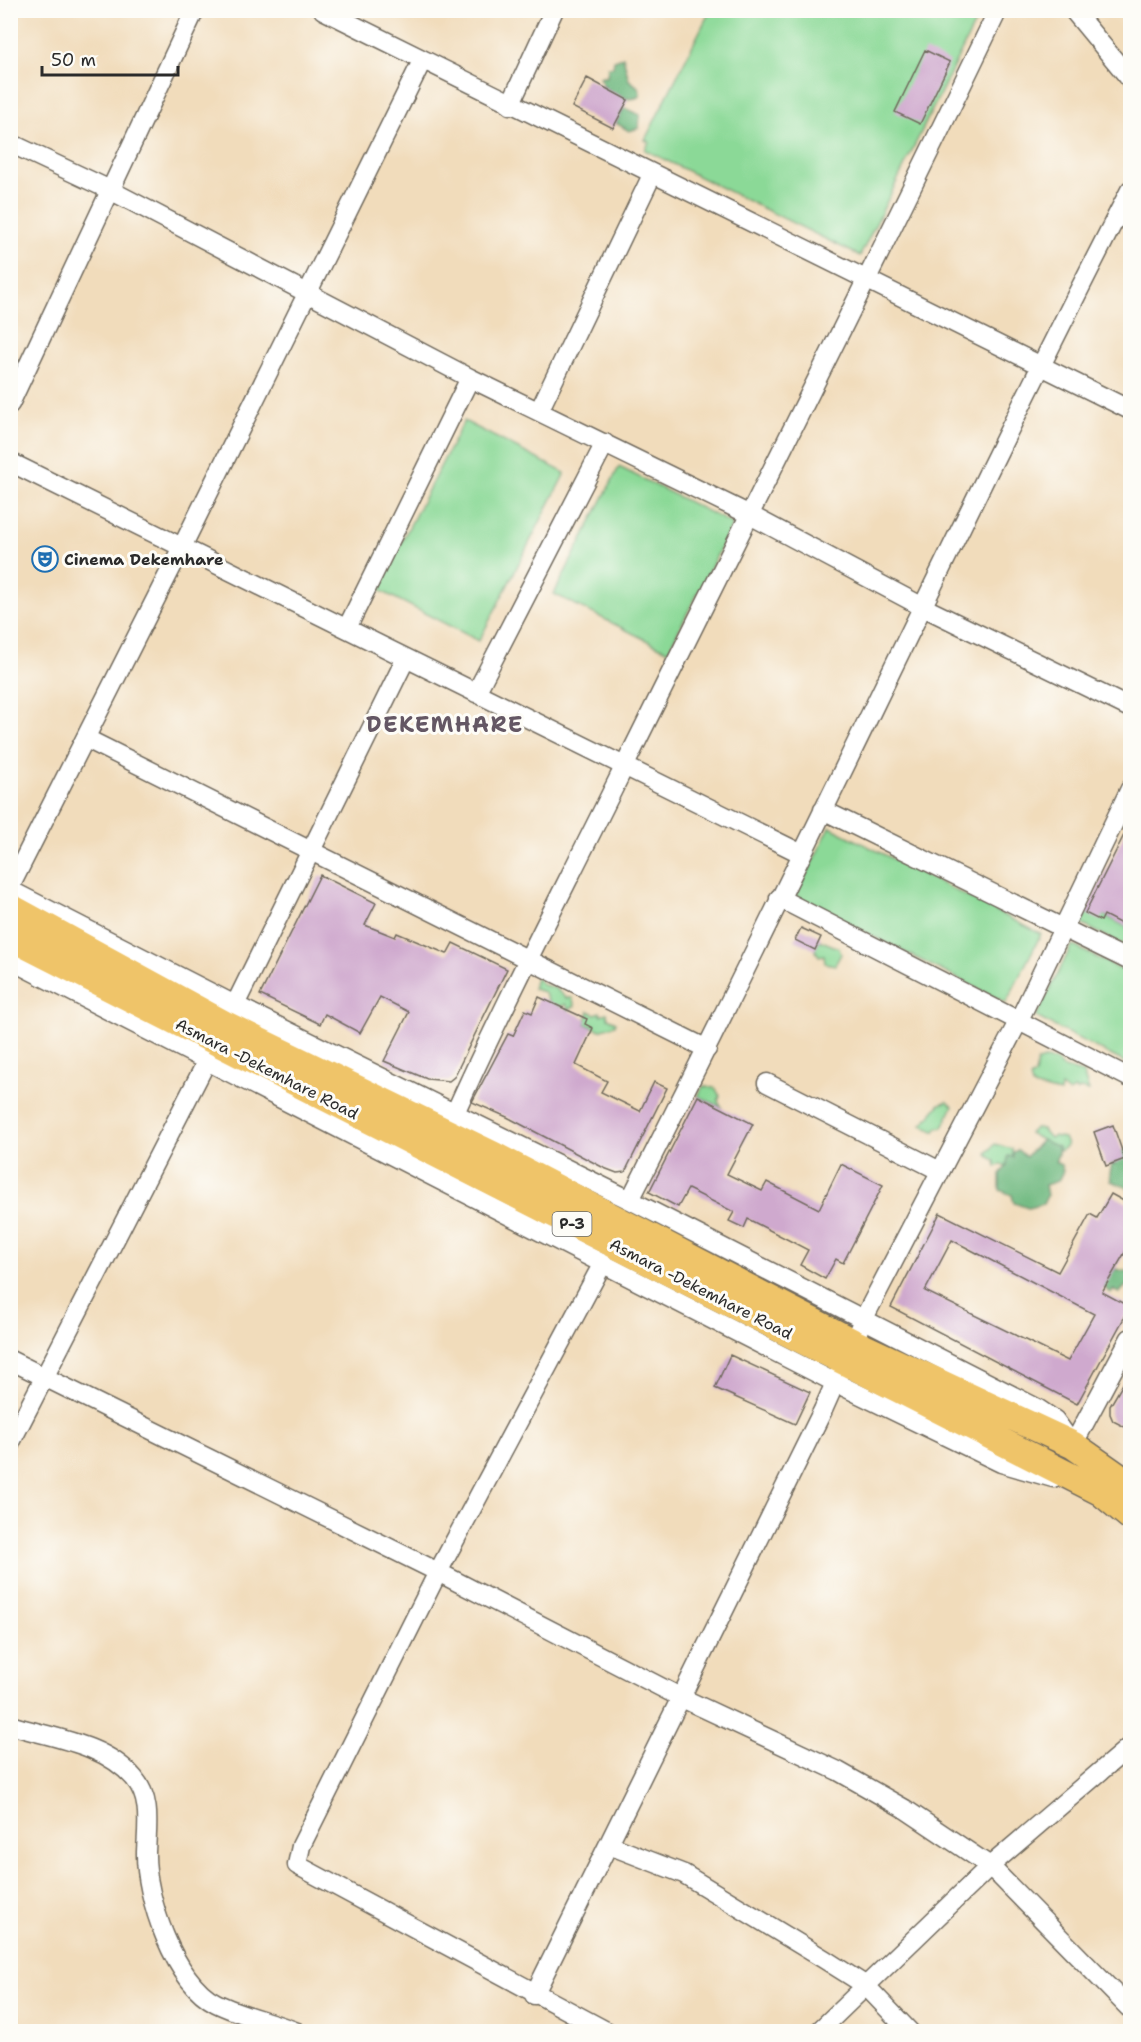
<svg xmlns="http://www.w3.org/2000/svg" width="1141" height="2042" viewBox="0 0 1141 2042" font-family="'Shantell Sans',sans-serif">
<rect width="100%" height="100%" fill="#fdfcf7"/>
<filter id="ink" filterUnits="userSpaceOnUse"><feTurbulence type="fractalNoise" baseFrequency=".0167" numOctaves="2"/><feDisplacementMap in="SourceGraphic" scale="12" xChannelSelector="R" yChannelSelector="G"/><feConvolveMatrix kernelMatrix="1 2 1 2 8 2 1 2 1" color-interpolation-filters="sRGB"/></filter>
<filter id="wash" filterUnits="userSpaceOnUse"><feTurbulence type="fractalNoise" baseFrequency=".008" numOctaves="4" result="noise"/><feDisplacementMap in="SourceGraphic" scale="24" xChannelSelector="R" yChannelSelector="G"/><feGaussianBlur stdDeviation="1.35" result="paint"/><feColorMatrix in="noise" values="0 0 0 0 0 0 0 0 0 0 0 0 0 0 0 0 0 1.4 0 .05"/><feComposite in="paint" operator="in"/></filter>
<g filter="url(#wash)">
<rect width="100%" height="100%" fill="#f1dcbb"/>
<!-- green -->
<path fill="#8bd997" stroke="#5b8261" stroke-width="1.5" d="M 710,11 L 981,11 L 860,256 L 645,150 L 649,142 L 645,140 Z
M 464,421 L 565,473 L 479,641 L 377,589 Z
M 619,467 L 733,524 L 668,651 L 554,594 Z
M 830,827 L 1041,934 L 1006,1003 L 795,897 Z
M 1085,913 L 1104,915 L 1130,929 L 1126,946 L 1081,924 Z
M 819,940 L 839,948 L 841,954 L 835,965 L 825,963 L 824,955 L 819,956 L 815,950 Z
M 1072,945 L 1130,974 L 1130,1065 L 1036,1017 Z
M 536,977 L 543,985 L 555,988 L 566,998 L 572,998 L 575,1006 L 568,1010 L 566,1004 L 560,1007 L 549,1002 L 544,992 L 533,989 Z
M 589,1011 L 595,1014 L 600,1012 L 600,1015 L 607,1013 L 608,1018 L 616,1022 L 615,1025 L 600,1030 L 585,1024 Z
M 1045,1059 L 1057,1061 L 1061,1067 L 1083,1073 L 1089,1091 L 1081,1089 L 1077,1092 L 1075,1089 L 1068,1092 L 1061,1087 L 1060,1093 L 1032,1086 L 1030,1078 L 1035,1075 L 1037,1061 Z
M 703,1086 L 715,1088 L 720,1096 L 718,1101 L 721,1107 L 698,1096 Z
M 948,1101 L 953,1106 L 943,1127 L 937,1128 L 935,1132 L 922,1125 L 940,1104 Z
M 1035,1128 L 1042,1129 L 1050,1138 L 1053,1136 L 1064,1138 L 1067,1145 L 1060,1151 C 1048,1144 1040,1139 1029,1133 Z
M 995,1144 L 1012,1149 L 1013,1157 L 1007,1166 L 1001,1164 L 996,1167 L 995,1161 L 988,1156 L 987,1153 Z"/>
<!-- forest -->
<path fill="#70b980" stroke="#4e7256" stroke-width="1.5" d="M 623,57 L 629,80 C 636,85 641,87 640,96 C 627,104 615,93 603,86 L 600,77 L 607,77 L 608,67 L 613,67 L 614,60 Z
M 624,108 L 640,115 L 639,128 L 629,131 L 616,123 Z
M 1042,1140 L 1058,1147 L 1058,1154 L 1055,1162 L 1061,1165 L 1063,1171 L 1058,1181 L 1045,1185 L 1047,1196 L 1043,1204 L 1028,1208 L 1014,1203 L 1012,1195 L 1000,1190 L 1000,1174 L 1007,1166 L 1008,1156 L 1013,1157 L 1013,1152 L 1018,1150 L 1026,1157 Z
M 1128,1148 L 1130,1149 L 1130,1192 L 1127,1187 L 1111,1181 L 1110,1173 L 1112,1164 L 1115,1164 L 1116,1157 Z
M 1115,1269 L 1130,1272 L 1130,1285 L 1127,1285 L 1119,1293 L 1113,1290 L 1111,1293 L 1105,1288 L 1101,1289 Z"/>
<g id="blocks">
<!-- building -->
<path fill="#cfa9ce" fill-rule="evenodd" d="M 925,50 L 950,62 L 920,124 L 895,112 Z
M 587,78 L 628,100 L 613,128 L 572,107 Z
M 1131,821 L 1131,929 L 1104,915 L 1101,921 L 1085,913 Z
M 320,875 L 376,903 L 365,925 L 395,937 L 397,933 L 447,954 L 453,943 L 507,969 L 454,1077 L 449,1081 L 427,1079 L 384,1061 L 409,1012 L 380,997 L 360,1033 L 325,1014 L 320,1024 L 260,995 Z
M 801,928 L 821,937 L 815,950 L 795,940 Z
M 539,997 L 587,1019 L 585,1024 L 593,1028 L 576,1065 L 607,1081 L 601,1092 L 640,1111 L 654,1082 L 667,1088 L 625,1172 L 617,1173 L 604,1168 L 507,1117 L 472,1102 L 508,1034 L 513,1036 L 525,1010 L 532,1013 Z
M 698,1096 L 753,1124 L 727,1174 L 762,1191 L 767,1182 L 819,1209 L 841,1164 L 883,1185 L 843,1263 L 836,1259 L 825,1279 L 800,1265 L 808,1250 L 748,1219 L 744,1228 L 729,1221 L 734,1212 L 688,1189 L 678,1207 L 649,1192 Z
M 1113,1125 L 1125,1159 L 1106,1166 L 1094,1132 Z
M 1111,1194 L 1131,1205 L 1131,1242 L 1102,1292 L 1130,1307 L 1077,1404 L 891,1307 L 940,1213 L 1058,1272 L 1090,1214 L 1097,1218 ZM 952,1240 L 1094,1314 L 1068,1361 L 925,1291 Z
M 730,1355 L 810,1392 L 795,1424 L 715,1388 Z
M 1131,1370 L 1131,1430 L 1113,1421 L 1110,1414 L 1110,1406 Z"/>
</g>
</g>
<g filter="url(#ink)">
<use href="#blocks" fill-opacity="0" stroke="#70695d" stroke-width="1.5"/>
<g fill="none" stroke-linecap="round" stroke-linejoin="round">
<!-- minor casing -->
<g stroke="#70695d" stroke-width="21">
<path id="minor" d="M 323,10 L 1130,410
M 1073,10 L 1130,79
M 510,105 L 554,10
M 10,143 L 110,190 L 470,378 L 748,514 L 923,607 L 1130,708
M 10,404 L 195,10
M 539,411 L 652,175
M 10,462 L 800,853
M 347,628 L 470,378
M 476,693 L 605,443
M 87,739 L 707,1049
M 823,810 L 1130,961
M 10,887 L 183,545 L 422,61
M 10,890 L 235,1005 L 630,1200 L 1037,1408 L 1055,1420 L 1073,1445 L 1130,1338
M 779,898 L 1130,1078
M 10,960 L 836,1383 L 1001,1463 L 1053,1478
M 230,1015 L 406,658
M 767,1083 L 940,1171
M 455,1113 C 508,994 569,880 626,763 C 750,512 877,263 998,10
M 630,1200 C 801,866 958,524 1130,190
M 603,1263 L 438,1572 L 301,1846 L 297,1865 L 608,2032
M 10,1360 L 438,1572 L 682,1698 L 838,1771 L 905,1809 L 990,1866 L 1130,2009
M 10,1444 L 211,1053
M 10,1725 C 52,1738 104,1743 134,1778 C 152,1799 147,1826 146,1852 C 145,1896 174,1982 216,2003 C 242,2016 270,2021 297,2032
M 609,1845 L 684,1874 L 824,1959 L 865,1985 L 910,2032
M 534,1995 L 823,1410 L 863,1320 L 1019,1020 L 1130,789
M 818,2032 L 990,1866 L 1130,1746"/>
</g>
<!-- highway casing -->
<g stroke="#70695d" stroke-width="30">
<path id="highway" d="M 10,907 L 226,1025 L 495,1156 L 854,1343 L 1073,1445 L 1130,1485
M 10,937 L 1101,1492 L 1130,1516"/>
</g>
<!-- minor -->
<use href="#minor" stroke="#fff" stroke-width="18"/>
<!-- highway -->
<use href="#highway" stroke="#efc469" stroke-width="27"/>
</g>
</g>
<!-- icons -->
<defs>
<g id="theatre-ring" transform="scale(1.35)"><circle r="9.5" fill="#fdfcf7" stroke="#1f6fb2" stroke-width="1.5"/><path d="M-5-5.5Q0-4 5-5.5V0Q5 5 0 6Q-5 5-5 0ZM-3.3-2.5H-1v1.5H-3.3ZM1-2.5H3.3v1.5H1ZM-2.8 1Q0 5.5 2.8 1Z" fill="#1f6fb2"/></g>
</defs>
<g fill-rule="evenodd">
<use href="#theatre-ring" x="45" y="559"/>
</g>
<g text-anchor="middle" dominant-baseline="central" stroke-width="6" stroke-linejoin="round" paint-order="stroke">
<!-- shield labels -->
<rect fill="#fdfcf7" stroke="#6a6a68" stroke-width="1.5" x="552.5" y="1212" width="39" height="24" rx="4.5"/>
<g font-size="15" font-weight="bold" fill="#2b2b2b">
<text x="572" y="1224">P-3</text>
</g>
<!-- poi labels -->
<g font-size="16" font-weight="bold" fill="#2b2b2b" stroke="#fdfcf7" text-anchor="start">
<text x="64" y="559">Cinema Dekemhare</text>
</g>
<!-- street labels -->
<g font-size="16" fill="#2b2b2b" stroke="#fdfcf7">
<text transform="translate(267 1069) rotate(27)">Asmara -Dekemhare Road</text>
<text transform="translate(701 1289) rotate(27)">Asmara -Dekemhare Road</text>
</g>
<!-- district labels -->
<g font-size="22" font-weight="bold" letter-spacing="1.5" fill="#645764" stroke="#fdfcf7">
<text x="445" y="724">DEKEMHARE</text>
</g>
</g>
<!-- margin -->
<rect width="1141" height="2042" fill="none" stroke="#fdfcf7" stroke-width="36"/>
<!-- scale -->
<path d="M42 66v9h136v-9" fill="none" stroke="#2b2b2b" stroke-width="3"/>
<text x="51" y="66" font-size="18" fill="#2b2b2b" stroke="#fdfcf7" stroke-width="4.5" paint-order="stroke">50 m</text>
</svg>
